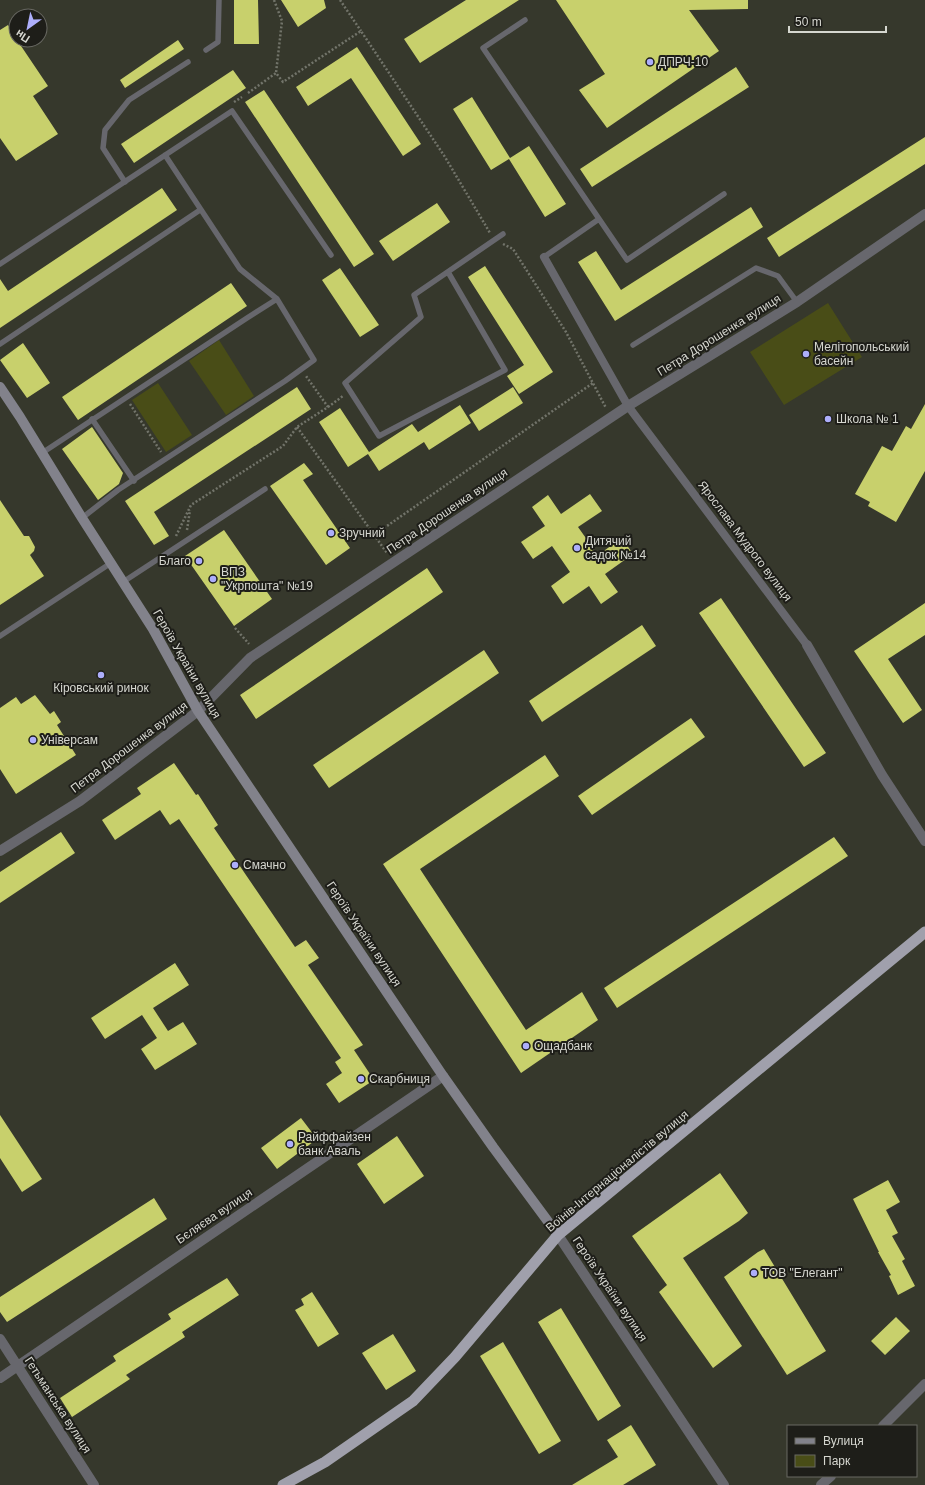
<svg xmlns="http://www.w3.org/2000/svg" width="925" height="1485" viewBox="0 0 925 1485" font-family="Arial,sans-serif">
<rect width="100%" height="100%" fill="#36382c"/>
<!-- green -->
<path fill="#494d17" d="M 828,303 L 862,357 L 784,405 L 750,352 Z
M 219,340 L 254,396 L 226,415 L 189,361 Z
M 158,383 L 192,435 L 166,452 L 132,400 Z"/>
<!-- building -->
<path fill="#c8d06c" d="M 234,0 L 258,0 L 259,44 L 234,44 Z
M 281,0 L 324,0 L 326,8 L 298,27 Z
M 466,0 L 519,0 L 420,63 L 404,39 Z
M 556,0 L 748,0 L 748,9 L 689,10 L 719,51 L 607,128 L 579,90 L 605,74 Z
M 8,25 L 16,38 L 16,40 L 17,40 L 48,86 L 33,96 L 58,134 L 16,161 L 0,138 L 0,30 Z
M 178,40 L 184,49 L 125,88 L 120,80 Z
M 357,47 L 421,144 L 403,156 L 351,78 L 308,106 L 296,87 Z
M 736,67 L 749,87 L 592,187 L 580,169 Z
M 233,70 L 246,88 L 134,163 L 121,144 Z
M 264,90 L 374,254 L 354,267 L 245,102 Z
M 472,97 L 510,158 L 529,146 L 566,204 L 545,217 L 509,159 L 491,170 L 453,109 Z
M 925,137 L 925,164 L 779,257 L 767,238 Z
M 162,188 L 177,210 L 0,328 L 0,279 L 8,291 Z
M 437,203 L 450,222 L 393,261 L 379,241 Z
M 751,207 L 763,227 L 615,321 L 578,262 L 596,251 L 621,290 Z
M 485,266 L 553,372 L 519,394 L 507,376 L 524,365 L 468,277 Z
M 340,268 L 379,325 L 360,337 L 322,280 Z
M 231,283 L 247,306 L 78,420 L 62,397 Z
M 23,343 L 50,383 L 27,398 L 0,360 Z
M 297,387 L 311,409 L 154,512 L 169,536 L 154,545 L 125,501 Z
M 513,387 L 523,403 L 479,431 L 469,415 Z
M 925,404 L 925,471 L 896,522 L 868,506 L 870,502 L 855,494 L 882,446 L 892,451 L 906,426 L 911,429 Z
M 460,405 L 471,423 L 429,450 L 424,442 L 379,471 L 368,454 L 348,467 L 319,422 L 340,408 L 369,452 L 412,424 L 418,432 Z
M 92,427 L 123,473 L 119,484 L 98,500 L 62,449 Z
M 304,463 L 313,474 L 303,480 L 350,548 L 326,565 L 270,486 Z
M 590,494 L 602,511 L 578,527 L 598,555 L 622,538 L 633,554 L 605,574 L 618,592 L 601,604 L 589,586 L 563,604 L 551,586 L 570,572 L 552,546 L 533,559 L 521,542 L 545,526 L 532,507 L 548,495 L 561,514 Z
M 0,500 L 24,536 L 29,536 L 35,547 L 34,551 L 30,555 L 44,576 L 0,605 Z
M 224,530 L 272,599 L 234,626 L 185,556 Z
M 427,568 L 443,592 L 256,719 L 240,695 Z
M 721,598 L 826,753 L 804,767 L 699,613 Z
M 925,603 L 925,635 L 888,659 L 922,710 L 903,723 L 854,651 Z
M 642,625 L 656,646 L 542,722 L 529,701 Z
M 484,650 L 499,673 L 329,788 L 313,765 Z
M 35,695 L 50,714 L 54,711 L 61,722 L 57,725 L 76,755 L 16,794 L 0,769 L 0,708 L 16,697 L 21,704 Z
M 691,718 L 705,737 L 592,815 L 578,796 Z
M 545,755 L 559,776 L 420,869 L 526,1030 L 582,992 L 598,1020 L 521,1073 L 383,864 Z
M 174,763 L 196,795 L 198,794 L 218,825 L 214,828 L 295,947 L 306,940 L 319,958 L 308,965 L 363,1045 L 354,1050 L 374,1080 L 339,1103 L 326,1084 L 342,1073 L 335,1062 L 341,1058 L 179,819 L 170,825 L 160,810 L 115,840 L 102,820 L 141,794 L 137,788 Z
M 61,832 L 75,853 L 0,903 L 0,872 Z
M 834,837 L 848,856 L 617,1008 L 604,988 Z
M 175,963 L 189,985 L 153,1008 L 168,1031 L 183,1022 L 197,1044 L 155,1070 L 141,1049 L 157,1038 L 142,1015 L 105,1039 L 91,1018 Z
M 0,1115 L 42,1179 L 22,1192 L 0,1158 Z
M 301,1118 L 317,1139 L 277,1169 L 261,1148 Z
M 397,1136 L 424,1176 L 384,1204 L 357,1164 Z
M 720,1173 L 748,1213 L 739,1221 L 683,1258 L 742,1346 L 713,1368 L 659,1292 L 667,1285 L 632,1236 Z
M 888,1180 L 900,1202 L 886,1210 L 898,1233 L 892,1236 L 905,1259 L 902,1261 L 915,1286 L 898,1295 L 889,1276 L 891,1275 L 878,1252 L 879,1252 L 853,1199 Z
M 154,1198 L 167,1219 L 7,1322 L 0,1312 L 0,1297 Z
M 764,1249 L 826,1351 L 787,1375 L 724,1277 L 758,1252 Z
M 227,1278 L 239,1295 L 182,1332 L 185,1337 L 126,1375 L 130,1379 L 72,1417 L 60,1398 L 116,1361 L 113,1356 L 171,1319 L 168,1314 Z
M 312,1292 L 339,1334 L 318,1347 L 295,1310 L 304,1305 L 301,1299 Z
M 561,1308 L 621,1406 L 598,1421 L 538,1322 Z
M 896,1317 L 910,1331 L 885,1355 L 871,1341 Z
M 393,1334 L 416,1371 L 386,1390 L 362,1353 Z
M 503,1342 L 561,1441 L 539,1454 L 480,1356 Z
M 631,1425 L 656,1465 L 623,1485 L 572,1485 L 618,1457 L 607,1440 Z"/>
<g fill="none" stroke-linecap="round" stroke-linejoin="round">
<!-- path -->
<path stroke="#72746a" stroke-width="2.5" stroke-dasharray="2 2" stroke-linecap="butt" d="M 274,0 L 282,21 L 276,73
M 340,0 L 361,31
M 248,93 L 276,73 L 283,82 L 361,31 L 445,157 L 490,233
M 234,102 L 242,97
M 503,244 L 513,249 L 566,332 L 606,408
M 130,404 L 161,452
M 328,407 L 343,396
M 297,427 L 387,553
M 187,530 L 190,510
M 374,535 L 593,383
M 176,536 L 191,505 L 283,446 L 297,427 L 328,407 L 306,376
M 235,628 L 249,644"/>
<!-- service -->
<path stroke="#67676d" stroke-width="5.5" d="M 525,20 L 483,48 L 627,260 L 724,194
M 206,50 L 218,42 L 219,0
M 125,182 L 103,148 L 105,130 L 129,100 L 188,62
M 544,257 L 599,219
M 0,264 L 232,111 L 331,255
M 448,272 L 505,370 L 379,436 L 345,383 L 421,317 L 414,295 L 503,234
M 0,344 L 200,210
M 633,345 L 756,268 L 778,276 L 797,302
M 92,419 L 134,481
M 42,453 L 247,318 L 277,299
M 82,518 L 118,490 L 285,381 L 314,360 L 277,299 L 240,269 L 165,155
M 123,582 L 265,489
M 0,636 L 111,563"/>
<!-- pedestrian -->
<path stroke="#67676d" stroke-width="8" d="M 544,257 L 628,406 L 807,645"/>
<!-- minor -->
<path stroke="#67676d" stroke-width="10" d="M 807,645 L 882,775 L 925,841
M 558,1235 L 724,1485
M 0,1339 L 94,1485
M 0,1378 L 443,1076
M 883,1426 L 925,1384
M 821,1485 L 831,1476"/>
<!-- tertiary -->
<path stroke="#67676d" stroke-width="10" d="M 0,851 L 80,801 L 198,711 L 250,658 L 628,406 L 797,302 L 925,214"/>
<!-- secondary -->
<path stroke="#82828b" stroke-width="10" d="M 0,387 L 20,417 L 82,518 L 153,629 L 198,711 L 443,1076 L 493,1147 L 558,1235"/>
<!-- trunk -->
<path stroke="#a0a0ac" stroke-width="11" d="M 283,1485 L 325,1462 L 413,1401 L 455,1357 L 558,1235 L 925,932"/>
</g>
<!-- markers -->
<g fill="#adaefb" stroke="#1e1e19" stroke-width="1.5">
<circle cx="650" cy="62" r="4"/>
<circle cx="806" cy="354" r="4"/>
<circle cx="828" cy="419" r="4"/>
<circle cx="331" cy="533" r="4"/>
<circle cx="577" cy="548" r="4"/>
<circle cx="199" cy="561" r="4"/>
<circle cx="213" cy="579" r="4"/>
<circle cx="101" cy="675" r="4"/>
<circle cx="33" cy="740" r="4"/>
<circle cx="235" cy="865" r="4"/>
<circle cx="526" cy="1046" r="4"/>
<circle cx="361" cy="1079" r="4"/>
<circle cx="290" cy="1144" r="4"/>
<circle cx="754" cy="1273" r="4"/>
</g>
<g text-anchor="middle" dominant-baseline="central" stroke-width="4" stroke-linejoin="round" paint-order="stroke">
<!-- poi labels -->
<g font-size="12" fill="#d6d7d0" stroke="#1e1e19" text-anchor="start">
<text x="658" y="62">ДПРЧ-10</text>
<text x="814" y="347">Мелітопольський<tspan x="814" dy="14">басейн</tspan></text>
<text x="836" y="419">Школа № 1</text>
<text x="339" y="533">Зручний</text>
<text x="585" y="541">Дитячий<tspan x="585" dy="14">садок №14</tspan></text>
<text x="191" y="561" text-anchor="end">Благо</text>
<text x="221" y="572">ВПЗ<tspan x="221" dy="14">"Укрпошта" №19</tspan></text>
<text x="101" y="688" text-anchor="middle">Кіровський ринок</text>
<text x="41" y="740">Універсам</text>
<text x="243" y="865">Смачно</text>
<text x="534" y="1046">Ощадбанк</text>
<text x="369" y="1079">Скарбниця</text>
<text x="298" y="1137">Райффайзен<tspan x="298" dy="14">банк Аваль</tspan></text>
<text x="762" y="1273">ТОВ "Елегант"</text>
</g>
<!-- street labels -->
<g font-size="12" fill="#d6d7d0" stroke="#1e1e19">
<text transform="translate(719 335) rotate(-32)">Петра Дорошенка вулиця</text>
<text transform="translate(447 511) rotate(-34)">Петра Дорошенка вулиця</text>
<text transform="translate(745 541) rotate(53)">Ярослава Мудрого вулиця</text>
<text transform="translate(187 664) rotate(60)">Героїв України вулиця</text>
<text transform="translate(129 747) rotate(-37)">Петра Дорошенка вулиця</text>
<text transform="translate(364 934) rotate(56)">Героїв України вулиця</text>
<text transform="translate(617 1171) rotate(-40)">Воїнів-Інтернаціоналістів вулиця</text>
<text transform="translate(214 1216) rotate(-34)">Бєляєва вулиця</text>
<text transform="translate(610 1289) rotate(56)">Героїв України вулиця</text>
<text transform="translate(58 1405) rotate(57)">Гетьманська вулиця</text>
</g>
</g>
<!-- legend -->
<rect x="787" y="1425" width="130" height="52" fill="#1e1e19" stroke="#686862"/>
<rect x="795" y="1438" width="20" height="6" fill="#82828b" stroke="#686862"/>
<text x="823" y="1445" font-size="12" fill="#d6d7d0">Вулиця</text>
<rect x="795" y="1455" width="20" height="12" fill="#494d17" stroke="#686862"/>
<text x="823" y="1465" font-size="12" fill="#d6d7d0">Парк</text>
<!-- north arrow -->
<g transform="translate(28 28) rotate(213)"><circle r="19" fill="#1e1e19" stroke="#686862"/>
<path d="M0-3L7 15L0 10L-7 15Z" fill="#adaefb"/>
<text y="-6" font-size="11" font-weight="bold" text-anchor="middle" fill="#d6d7d0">Пн</text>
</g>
<!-- scale -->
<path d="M789 26v6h97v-6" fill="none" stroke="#d6d7d0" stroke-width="2"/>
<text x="795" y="26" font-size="12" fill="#d6d7d0" stroke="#1e1e19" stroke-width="3" paint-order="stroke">50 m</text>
</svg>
